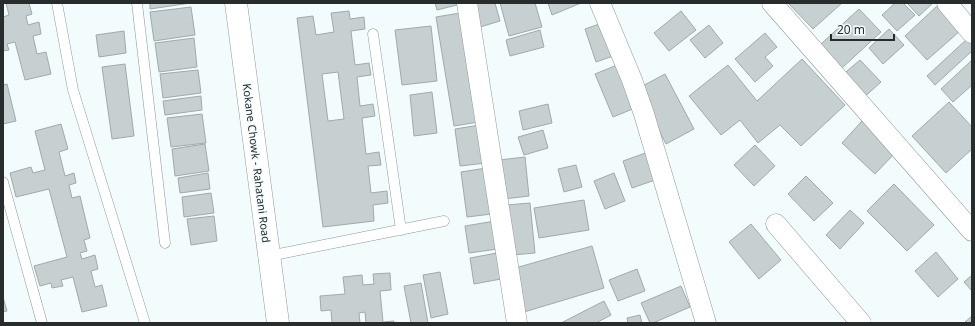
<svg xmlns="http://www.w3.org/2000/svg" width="975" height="326" viewBox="0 0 975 326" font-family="'Noto Sans',sans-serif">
<rect width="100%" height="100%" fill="#f3fcfc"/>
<!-- building -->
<path fill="#c7d0d0" stroke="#a1aaaa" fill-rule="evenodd" d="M 6,3 L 29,3 L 32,14 L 26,16 L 28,25 L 39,22 L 41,34 L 33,36 L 37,54 L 46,52 L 51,74 L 25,80 L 15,42 L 7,44 L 9,50 L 3,51 L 3,17 L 9,15 Z
M 150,3 L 191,3 L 150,9 Z
M 435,3 L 461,3 L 461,4 L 437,10 Z
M 474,3 L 495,3 L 500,21 L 480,27 Z
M 500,3 L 535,3 L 542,27 L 509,36 Z
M 548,3 L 581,3 L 552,15 Z
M 788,3 L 842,3 L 813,29 Z
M 895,3 L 903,3 L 915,15 L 897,31 L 882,15 Z
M 907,3 L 933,3 L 919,16 Z
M 937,6 L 960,31 L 927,60 L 905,36 Z
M 191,7 L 195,35 L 154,41 L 150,12 Z
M 859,9 L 881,32 L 842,68 L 821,44 Z
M 349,11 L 350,19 L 364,17 L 365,29 L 351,31 L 355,65 L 369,63 L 371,75 L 357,77 L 360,106 L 373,104 L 375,116 L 362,118 L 366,154 L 379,152 L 381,165 L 368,166 L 371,193 L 387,191 L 388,203 L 373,205 L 374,221 L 323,227 L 297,18 L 313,16 L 316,35 L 334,32 L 331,13 ZM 338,72 L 344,119 L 328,121 L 322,74 Z
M 681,11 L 696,30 L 669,51 L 654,33 Z
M 466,12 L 485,121 L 454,126 L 436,17 Z
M 605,22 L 616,55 L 596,62 L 585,29 Z
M 709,25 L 723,43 L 705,58 L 690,40 Z
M 431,26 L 437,81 L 402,85 L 395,30 Z
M 889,29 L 904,45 L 883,64 L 869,48 Z
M 540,30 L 544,47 L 510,56 L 506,40 Z
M 124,31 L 126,53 L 99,57 L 96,35 Z
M 765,33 L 777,47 L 765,57 L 773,66 L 755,82 L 735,59 Z
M 194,38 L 197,67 L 159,72 L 155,43 Z
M 967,39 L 972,44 L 972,51 L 935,85 L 927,76 Z
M 802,59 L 845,105 L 801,146 L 780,125 L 758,143 L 740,120 L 721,135 L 689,96 L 728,65 L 757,101 Z
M 860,60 L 881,82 L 861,100 L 840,77 Z
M 972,60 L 972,85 L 953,102 L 941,89 Z
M 622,63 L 640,106 L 613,117 L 595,74 Z
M 125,64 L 134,136 L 112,139 L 102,67 Z
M 198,70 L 201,93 L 163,98 L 160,74 Z
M 665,74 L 694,129 L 666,144 L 637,89 Z
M 7,84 L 16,121 L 3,124 L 3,85 Z
M 432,92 L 437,133 L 414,136 L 410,95 Z
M 201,96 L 202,110 L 165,115 L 163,101 Z
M 949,102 L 972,127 L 972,149 L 946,173 L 912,136 Z
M 548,104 L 552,123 L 523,130 L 519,111 Z
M 202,114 L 206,143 L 171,147 L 167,118 Z
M 862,121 L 895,153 L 875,174 L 842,143 Z
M 61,124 L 68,149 L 59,152 L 65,176 L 74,173 L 76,183 L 69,185 L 72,198 L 80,196 L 90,238 L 84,240 L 87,251 L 80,253 L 82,259 L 95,255 L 98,269 L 91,271 L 95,287 L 102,285 L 107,306 L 82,312 L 73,277 L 61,280 L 63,286 L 52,288 L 51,283 L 40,286 L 34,266 L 67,257 L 49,189 L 16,197 L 10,173 L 31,167 L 33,173 L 45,170 L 35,131 Z
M 480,125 L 486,163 L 460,166 L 455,129 Z
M 543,130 L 548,148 L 524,155 L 518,137 Z
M 205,144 L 209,171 L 175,176 L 172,149 Z
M 755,145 L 775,166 L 754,186 L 734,165 Z
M 651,151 L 661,178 L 632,188 L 623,161 Z
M 525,157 L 529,196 L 504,199 L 499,160 Z
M 576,165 L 582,187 L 564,192 L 558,169 Z
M 486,168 L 492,214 L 467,217 L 461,172 Z
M 208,173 L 210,189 L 180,193 L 178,178 Z
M 614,173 L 625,201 L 605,209 L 594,181 Z
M 806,176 L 833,203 L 814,221 L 788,194 Z
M 894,184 L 934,225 L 907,251 L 867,211 Z
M 211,193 L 214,213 L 184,217 L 182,197 Z
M 584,200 L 589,230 L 539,238 L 534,208 Z
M 530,203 L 535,253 L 512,255 L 507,205 Z
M 850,210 L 864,223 L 840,249 L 826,235 Z
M 214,216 L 217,241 L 191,245 L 187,219 Z
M 495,221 L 498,249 L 469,253 L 465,226 Z
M 751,224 L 781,260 L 759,279 L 729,242 Z
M 592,246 L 604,288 L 524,312 L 512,269 Z
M 936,252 L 958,279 L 938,297 L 915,271 Z
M 497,253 L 501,279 L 474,284 L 470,258 Z
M 637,269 L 645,291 L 618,301 L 609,280 Z
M 440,272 L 448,314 L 431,318 L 423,275 Z
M 390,273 L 391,290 L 380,291 L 383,322 L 394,321 L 394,323 L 366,323 L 365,312 L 359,313 L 360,323 L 332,323 L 331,310 L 321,311 L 320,296 L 345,294 L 343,277 L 362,275 L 363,285 L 374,284 L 373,274 Z
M 972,275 L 972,291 L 964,282 Z
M 421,283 L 428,323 L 411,323 L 404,286 Z
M 681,286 L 690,307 L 653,323 L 650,323 L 641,303 Z
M 3,297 L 7,311 L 3,312 Z
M 604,301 L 611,315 L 596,323 L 561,323 Z
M 640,315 L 642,323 L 628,323 L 627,318 Z
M 972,316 L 972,323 L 964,323 Z"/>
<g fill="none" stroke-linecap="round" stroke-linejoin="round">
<!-- lane casing -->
<g stroke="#909898" stroke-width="11">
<path id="lane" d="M 57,3 L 73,90 L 145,323
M 137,3 L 165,243
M 373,34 L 401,230
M 3,182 L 42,323
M 269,256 L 444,221"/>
</g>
<!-- street casing -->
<g stroke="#909898" stroke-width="21">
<path id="street" d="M 467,3 L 517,323
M 600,3 L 632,80 L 644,114 L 706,323
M 772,3 L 972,231
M 947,3 L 972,33
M 776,224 L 861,323"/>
</g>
<!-- secondary casing -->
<g stroke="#909898" stroke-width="23">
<path id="secondary" d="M 236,3 L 278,323"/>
</g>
<!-- lane -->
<use href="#lane" stroke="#fff" stroke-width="10"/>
<!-- street -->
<use href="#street" stroke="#fff" stroke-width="20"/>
<!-- secondary -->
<use href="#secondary" stroke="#fff" stroke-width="22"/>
</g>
<g text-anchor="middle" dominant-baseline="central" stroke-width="3" stroke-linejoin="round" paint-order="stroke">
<!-- street labels -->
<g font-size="11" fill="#292c2c" stroke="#f3fcfc">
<text transform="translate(257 163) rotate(83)">Kokane Chowk - Rahatani Road</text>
</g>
</g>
<!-- border -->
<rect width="975" height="326" fill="none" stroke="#292c2c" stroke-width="8"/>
<!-- scale -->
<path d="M831 34v6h63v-6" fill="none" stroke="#292c2c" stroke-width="2"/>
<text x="837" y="34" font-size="12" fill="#292c2c" stroke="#f3fcfc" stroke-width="3" paint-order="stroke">20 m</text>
</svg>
